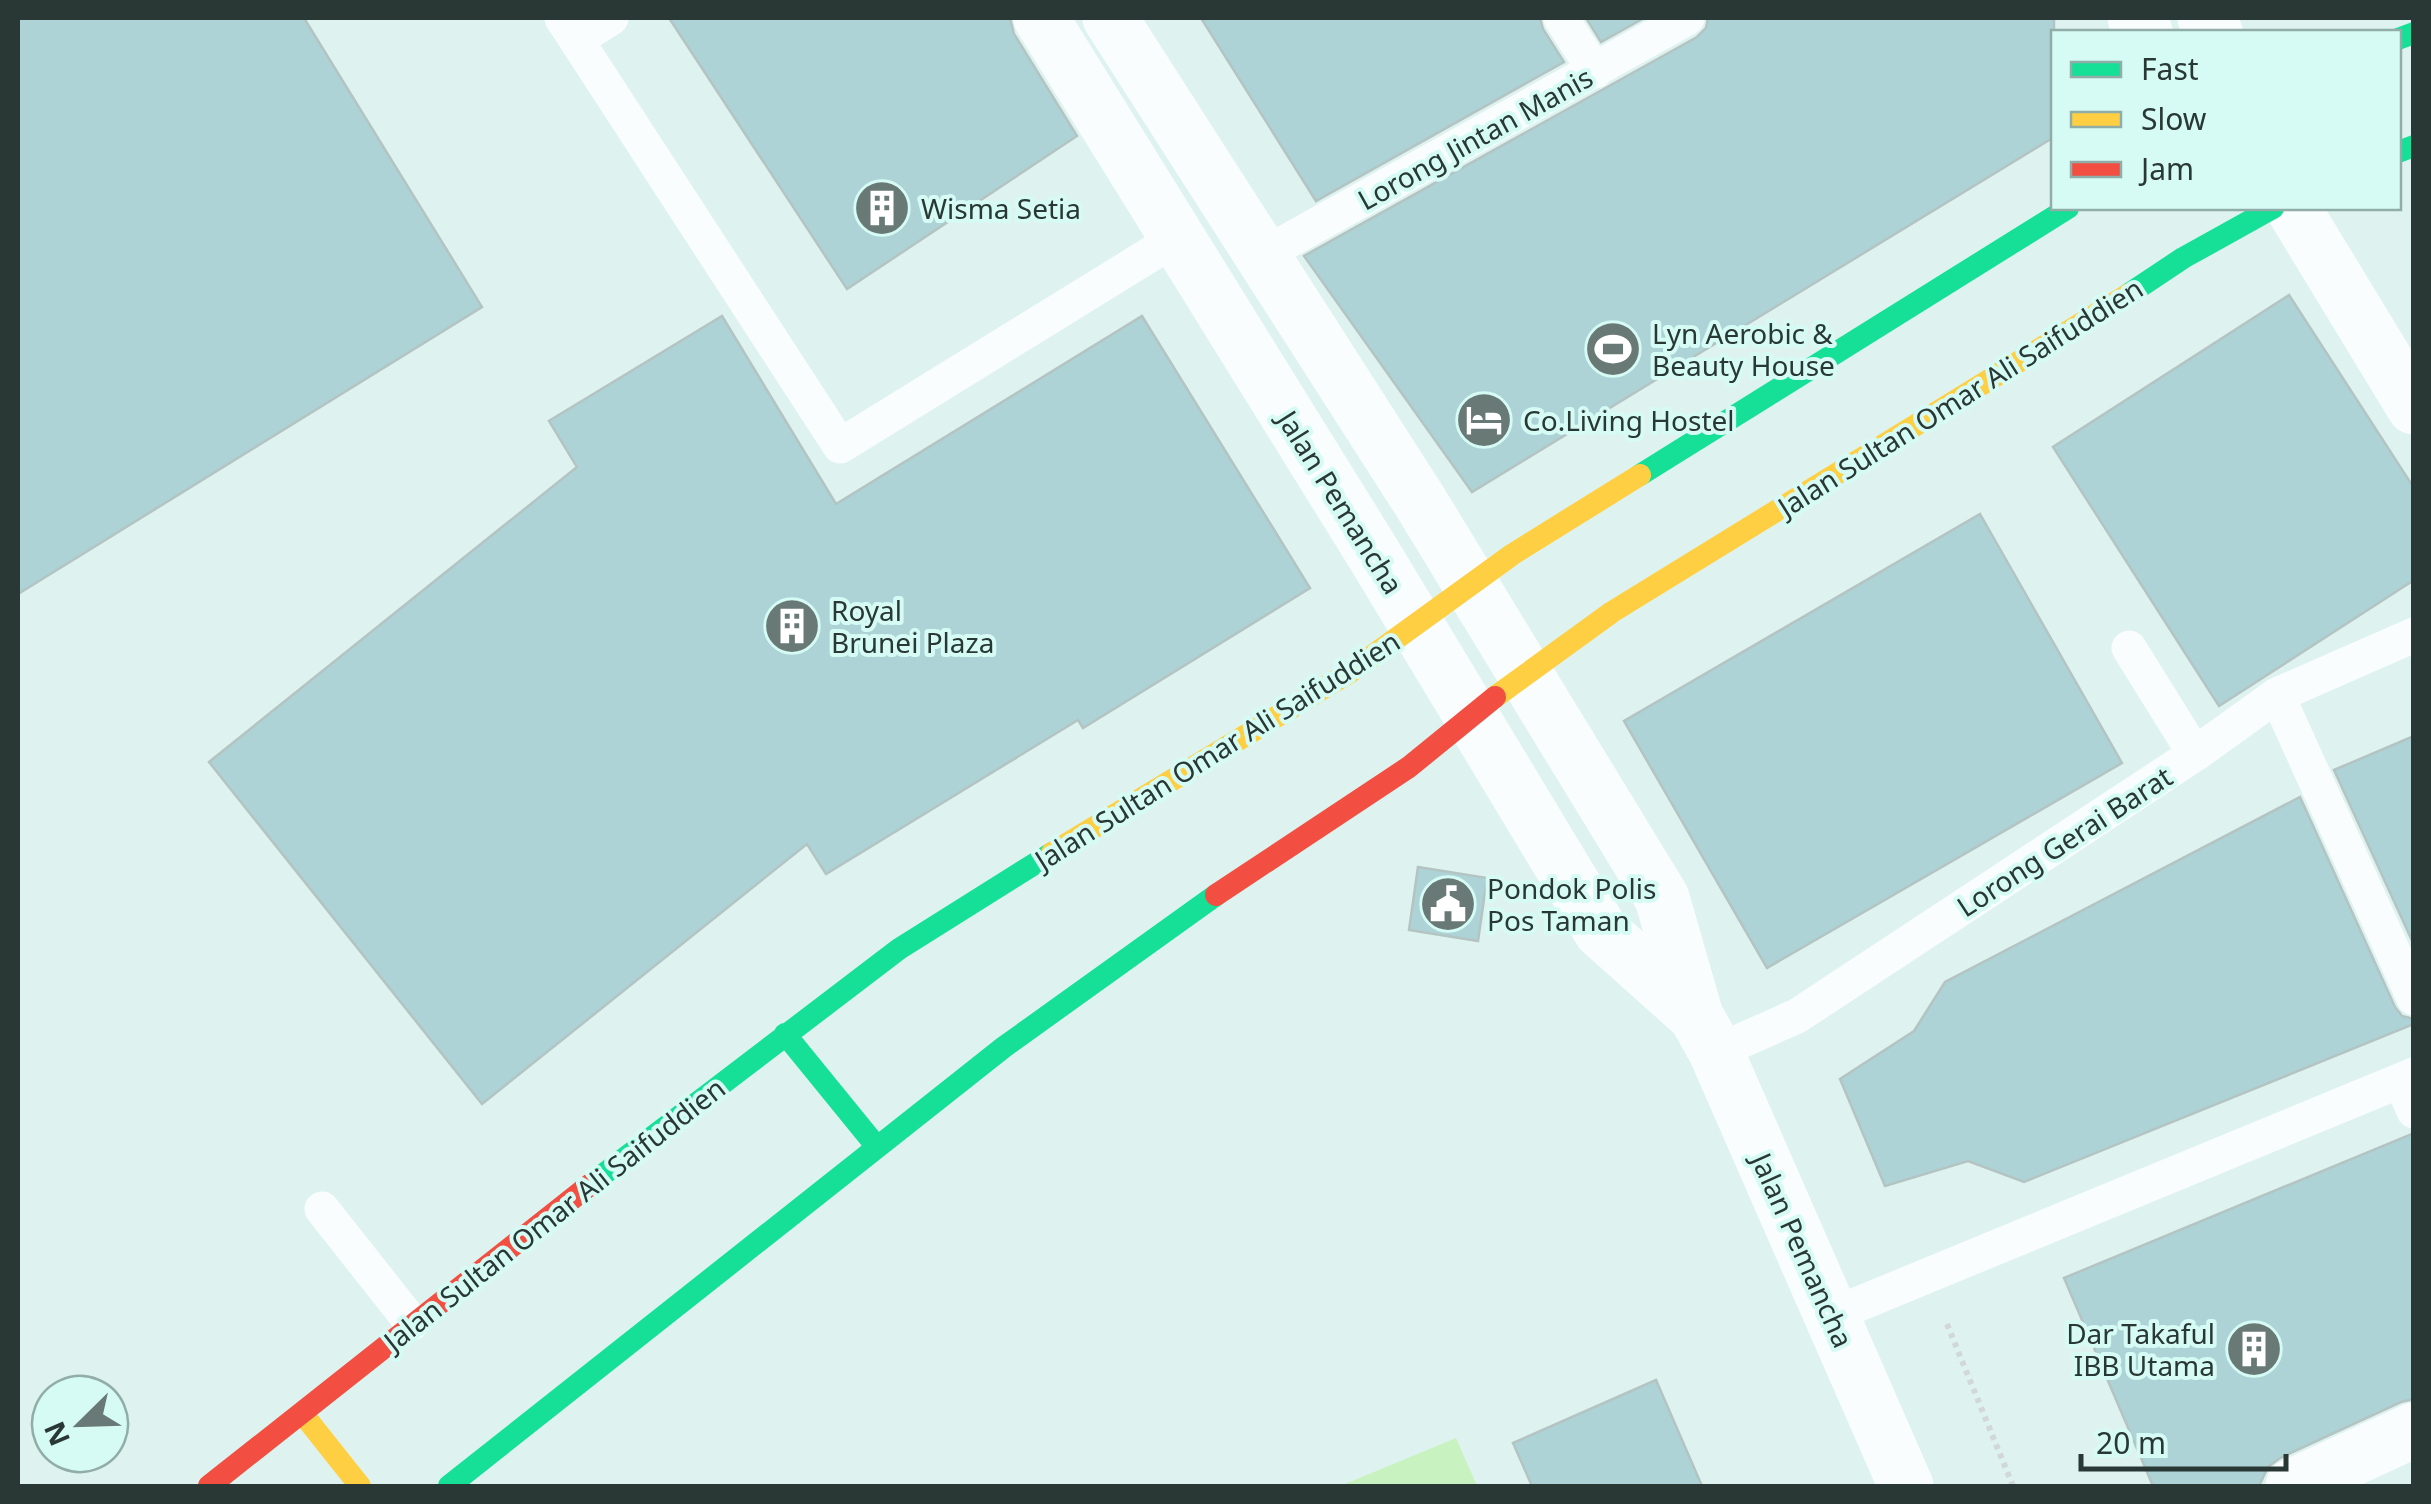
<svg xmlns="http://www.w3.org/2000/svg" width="2431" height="1504" viewBox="0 0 2431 1504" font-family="'Noto Sans',sans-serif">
<rect width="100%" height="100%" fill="#def3ef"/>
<!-- green -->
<path fill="#c9f2c1" d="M 1456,1438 L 1477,1486 L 1340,1486 Z"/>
<!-- building -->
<path fill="#add3d6" stroke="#b3c4c3" stroke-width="2.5" d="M 18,18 L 304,18 L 482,307 L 18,594 Z
M 669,18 L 1010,18 L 1014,34 L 1077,136 L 847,289 Z
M 1201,18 L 1540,18 L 1543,29 L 1564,62 L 1316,201 Z
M 1586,18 L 1644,18 L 1601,42 Z
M 1708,18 L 2054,18 L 2054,137 L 1472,492 L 1304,256 L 1697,37 L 1706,28 Z
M 2289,295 L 2414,488 L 2414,580 L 2219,706 L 2053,447 Z
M 722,316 L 836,504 L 1142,316 L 1310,588 L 1083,728 L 1078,720 L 826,874 L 807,844 L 482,1104 L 209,762 L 577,467 L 549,421 Z
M 1980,514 L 2122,763 L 1767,968 L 1624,721 Z
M 2414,736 L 2414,945 L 2334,770 Z
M 2300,797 L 2395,1007 L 2402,1016 L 2414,1019 L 2414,1024 L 2024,1182 L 1968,1161 L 1885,1186 L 1840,1079 L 1914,1031 L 1945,982 Z
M 1418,867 L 1487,878 L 1478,941 L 1409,930 Z
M 2414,1133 L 2414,1399 L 2401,1402 L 2280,1458 L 2268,1467 L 2259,1486 L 2153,1486 L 2064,1278 Z
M 1656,1380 L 1702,1486 L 1532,1486 L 1513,1443 Z"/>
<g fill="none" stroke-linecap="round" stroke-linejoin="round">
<!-- path -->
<path stroke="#d2d8d7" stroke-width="6" stroke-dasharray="5 5" stroke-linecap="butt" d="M 1947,1324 L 2013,1486"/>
<!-- lane -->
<path stroke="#fafdfd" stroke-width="35" d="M 562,18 L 840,446 L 1177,238
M 1561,18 L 1595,71
M 576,40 L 611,18
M 1261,256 L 1687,18
M 2129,648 L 2195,754
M 2277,695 L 2414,998
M 1716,1052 L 1797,1016 L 2195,754 L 2277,695 L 2414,635
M 2401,1081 L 2414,1111
M 322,1209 L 412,1323
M 1832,1315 L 2414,1075"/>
<!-- street -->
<path stroke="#fafdfd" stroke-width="55" d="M 1041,18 L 1376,558 L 1601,931 L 1696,1016
M 1110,18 L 1419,500 L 1662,898 L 1696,1016 L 1716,1052 L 1906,1486
M 2135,18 L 2145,32
M 2205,18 L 2215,32
M 2293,208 L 2414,407
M 2293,1486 L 2414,1430"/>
<!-- fast -->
<path stroke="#16e098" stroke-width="22" d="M 2398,39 L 2414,33
M 2398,152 L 2414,146
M 2129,294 L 2183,258 L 2273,208
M 1640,475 L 2068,208
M 785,1034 L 877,1147
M 596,1180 L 899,949 L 1052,853
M 449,1486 L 1004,1047 L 1216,895"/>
<!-- slow -->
<path stroke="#ffcf43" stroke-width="22" d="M 1495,697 L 1612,612 L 2129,294
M 1052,853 L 1350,672 L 1513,554 L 1640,475
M 302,1413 L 360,1486"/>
<!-- jam -->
<path stroke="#f24e42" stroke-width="22" d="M 1216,895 L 1409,767 L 1495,697
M 209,1486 L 596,1180"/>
</g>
<!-- icons -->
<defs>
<g id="building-disc" transform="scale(2.875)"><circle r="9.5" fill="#687976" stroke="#d6fbf5"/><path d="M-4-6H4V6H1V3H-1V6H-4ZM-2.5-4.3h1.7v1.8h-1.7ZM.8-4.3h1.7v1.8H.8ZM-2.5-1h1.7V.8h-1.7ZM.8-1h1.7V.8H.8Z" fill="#fff"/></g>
<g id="stadium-disc" transform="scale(2.875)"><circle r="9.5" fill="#687976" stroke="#d6fbf5"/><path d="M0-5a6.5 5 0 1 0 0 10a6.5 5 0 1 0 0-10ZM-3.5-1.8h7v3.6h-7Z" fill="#fff"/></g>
<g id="hotel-disc" transform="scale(2.875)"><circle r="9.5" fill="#687976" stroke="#d6fbf5"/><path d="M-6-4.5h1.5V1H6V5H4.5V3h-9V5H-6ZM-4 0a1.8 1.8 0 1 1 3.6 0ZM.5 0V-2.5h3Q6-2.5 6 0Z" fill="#fff"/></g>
<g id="civic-disc" transform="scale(2.875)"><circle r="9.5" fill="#687976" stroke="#d6fbf5"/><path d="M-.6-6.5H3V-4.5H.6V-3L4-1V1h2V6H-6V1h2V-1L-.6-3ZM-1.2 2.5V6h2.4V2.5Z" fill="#fff"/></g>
</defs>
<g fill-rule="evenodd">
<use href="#building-disc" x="882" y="208"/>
<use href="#stadium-disc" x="1613" y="349"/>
<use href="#hotel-disc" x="1484" y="420"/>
<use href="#building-disc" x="792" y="626"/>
<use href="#civic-disc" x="1448" y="904"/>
<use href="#building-disc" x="2254" y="1349"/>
</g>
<g text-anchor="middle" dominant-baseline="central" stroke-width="8" stroke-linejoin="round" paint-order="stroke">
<!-- street labels -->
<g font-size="28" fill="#293835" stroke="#d6fbf5">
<text transform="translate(1475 138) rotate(-29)">Lorong Jintan Manis</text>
<text transform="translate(1960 397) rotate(-32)">Jalan Sultan Omar Ali Saifuddien</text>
<text transform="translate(1341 502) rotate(58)">Jalan Pemancha</text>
<text transform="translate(1217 750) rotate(-32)">Jalan Sultan Omar Ali Saifuddien</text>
<text transform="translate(2064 841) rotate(-33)">Lorong Gerai Barat</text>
<text transform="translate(554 1214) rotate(-38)">Jalan Sultan Omar Ali Saifuddien</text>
<text transform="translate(1803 1250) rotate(66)">Jalan Pemancha</text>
</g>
<!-- poi labels -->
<g font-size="28" fill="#293835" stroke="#d6fbf5" text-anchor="start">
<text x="921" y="208">Wisma Setia</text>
<text x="1652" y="333">Lyn Aerobic &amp;<tspan x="1652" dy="32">Beauty House</tspan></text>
<text x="1523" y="420">Co.Living Hostel</text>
<text x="831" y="610">Royal<tspan x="831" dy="32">Brunei Plaza</tspan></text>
<text x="1487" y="888">Pondok Polis<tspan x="1487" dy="32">Pos Taman</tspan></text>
<text x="2215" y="1333" text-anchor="end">Dar Takaful<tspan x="2215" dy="32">IBB Utama</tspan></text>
</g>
</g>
<!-- border -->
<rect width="2431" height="1504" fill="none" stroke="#293835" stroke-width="40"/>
<!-- legend -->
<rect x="2051" y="30" width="350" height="180" fill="#d6fbf5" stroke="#91ada8" stroke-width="2.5"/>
<rect x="2071" y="62" width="50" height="15" fill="#16e098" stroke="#91ada8" stroke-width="2.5"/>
<text x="2141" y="80" font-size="30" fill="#293835">Fast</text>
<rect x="2071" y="112" width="50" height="15" fill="#ffcf43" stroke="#91ada8" stroke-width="2.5"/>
<text x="2141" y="130" font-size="30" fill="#293835">Slow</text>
<rect x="2071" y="162" width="50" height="15" fill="#f24e42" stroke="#91ada8" stroke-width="2.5"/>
<text x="2141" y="180" font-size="30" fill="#293835">Jam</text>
<!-- north arrow -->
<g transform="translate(80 1424) rotate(247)"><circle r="48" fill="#d6fbf5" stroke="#91ada8" stroke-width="2.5"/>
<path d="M0-8L18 38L0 25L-18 38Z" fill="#687976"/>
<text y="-15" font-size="28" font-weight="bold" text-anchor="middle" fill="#293835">N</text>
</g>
<!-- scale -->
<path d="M2081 1454v15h205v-15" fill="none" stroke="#293835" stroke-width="5"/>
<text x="2096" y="1454" font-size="30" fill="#293835" stroke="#d6fbf5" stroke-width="8" paint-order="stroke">20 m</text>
</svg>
